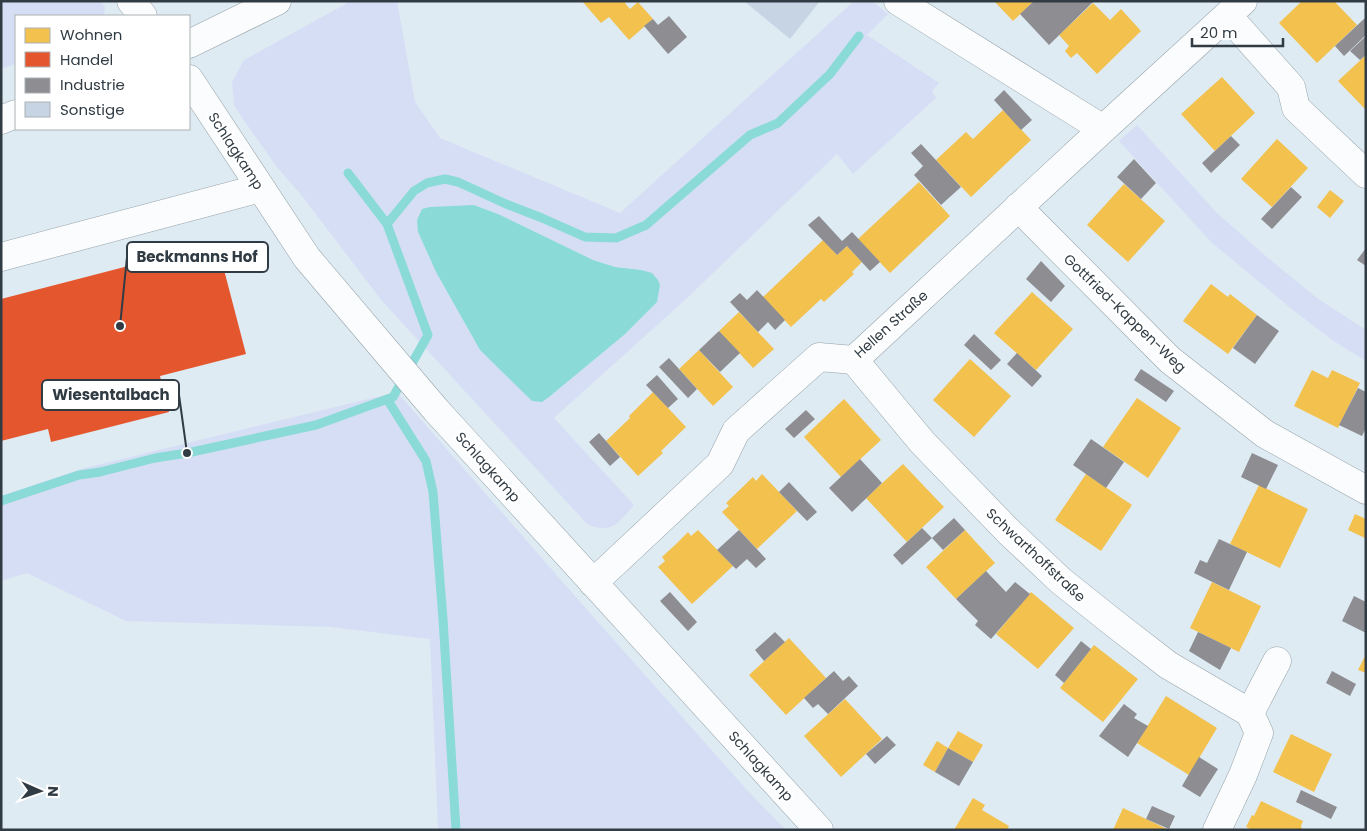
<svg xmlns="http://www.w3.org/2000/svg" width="1367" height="831" viewBox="0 0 1367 831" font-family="Poppins,sans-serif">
<rect width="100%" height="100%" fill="#deebf3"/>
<!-- green -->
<path fill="#d6def5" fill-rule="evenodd" d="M 1,1 L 100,1 L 105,7 L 104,16 L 16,16 L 16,64 L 1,69 Z
M 351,1 L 397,1 L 415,102 L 440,138 L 620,213 L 854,1 L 872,1 L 888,14 L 867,35 L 939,83 L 932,91 L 936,98 L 853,174 L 837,154 L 685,300 L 554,418 L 634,505 C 619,523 611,535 587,524 L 382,301 L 302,196 L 276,166 L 234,106 L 232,82 L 244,60 ZM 474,205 L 498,214 L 593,260 L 615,267 L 641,270 L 624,335 L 549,397 L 542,402 L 480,350 L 436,272 L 418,232 Z
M 1137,125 L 1217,213 L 1268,258 L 1317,298 L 1366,330 L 1366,361 L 1335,342 L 1293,310 L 1211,242 L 1119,141 Z
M 397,392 L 567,587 L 747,790 L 786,830 L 438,830 L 430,639 L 330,627 L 126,621 L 27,573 L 1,581 L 1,496 L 81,469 Z"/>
<!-- water -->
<path fill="#8adad8" d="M 474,205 L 498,214 L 593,260 L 615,267 L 641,270 L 652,273 L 658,280 L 660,285 L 657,302 L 624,335 L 549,397 L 542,402 L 532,401 L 480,350 L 436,272 L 418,232 L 417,220 L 422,209 L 430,207 Z"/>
<!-- homes -->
<path fill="#f2c14e" d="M 582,1 L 627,1 L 625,3 L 630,9 L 638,2 L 653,19 L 629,40 L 609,17 L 601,23 Z
M 994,1 L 1034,1 L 1013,21 Z
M 1302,1 L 1334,1 L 1357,25 L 1317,63 L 1279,23 Z
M 1093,3 L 1110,20 L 1121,9 L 1141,31 L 1097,74 L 1077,53 L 1071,58 L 1065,51 L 1069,46 L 1059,35 Z
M 1366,55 L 1366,110 L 1338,81 Z
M 1222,77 L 1255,113 L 1215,151 L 1181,114 Z
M 1003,110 L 1031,140 L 971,197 L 936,160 L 966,132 L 973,139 Z
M 1277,139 L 1308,168 L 1272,207 L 1241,179 Z
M 919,182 L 950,216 L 890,273 L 858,239 Z
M 1124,184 L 1165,221 L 1128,262 L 1087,225 Z
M 1330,190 L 1344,201 L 1330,218 L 1317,207 Z
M 823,240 L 837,255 L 847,246 L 862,262 L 852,272 L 854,274 L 824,302 L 821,299 L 791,327 L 763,297 Z
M 1211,284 L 1228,297 L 1230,294 L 1257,315 L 1228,354 L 1183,321 Z
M 1032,292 L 1073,329 L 1036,370 L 994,333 Z
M 739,312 L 774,349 L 753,368 L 719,331 Z
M 699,350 L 733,387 L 713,406 L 679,369 Z
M 970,359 L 1011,396 L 974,437 L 933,400 Z
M 1312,370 L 1328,378 L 1332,370 L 1360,383 L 1338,428 L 1294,406 Z
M 653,392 L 686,427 L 661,451 L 663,453 L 638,476 L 606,441 L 630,418 L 629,416 Z
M 1137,398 L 1181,428 L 1148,478 L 1103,447 Z
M 844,399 L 881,440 L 841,477 L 804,437 Z
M 903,464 L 944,507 L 907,542 L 866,498 Z
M 762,474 L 797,511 L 757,549 L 722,512 L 729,506 L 726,503 L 753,477 L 756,481 Z
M 1086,474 L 1132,505 L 1101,551 L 1055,520 Z
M 1259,485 L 1308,509 L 1280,568 L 1230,544 Z
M 1355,514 L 1366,519 L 1365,538 L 1348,530 Z
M 698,530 L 733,566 L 692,604 L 658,567 L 665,561 L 662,557 L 675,545 L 688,532 L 691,536 Z
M 965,530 L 995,563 L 956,599 L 926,567 Z
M 1212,582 L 1261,606 L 1239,652 L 1190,628 Z
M 1031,592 L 1074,628 L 1038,669 L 996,634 Z
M 789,638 L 826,678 L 786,715 L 749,675 Z
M 1094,645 L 1138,679 L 1103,722 L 1060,688 Z
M 1366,654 L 1366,673 L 1358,670 Z
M 1166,696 L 1217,728 L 1189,775 L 1137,743 Z
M 845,699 L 882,739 L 841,777 L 804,736 Z
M 958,731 L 983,745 L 973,762 L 948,748 L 935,772 L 923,765 L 937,741 L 948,748 Z
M 1291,734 L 1332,754 L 1314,792 L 1273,772 Z
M 973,798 L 985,805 L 982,810 L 1009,826 L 1007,830 L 954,830 Z
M 1261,801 L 1303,821 L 1301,826 L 1302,830 L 1248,830 L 1249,828 L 1246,827 L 1252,815 L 1254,816 Z
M 1123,808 L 1169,830 L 1113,830 Z"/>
<!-- shops -->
<path fill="#e4572e" d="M 217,243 L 246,354 L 160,376 L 169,412 L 51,442 L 48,429 L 1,441 L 1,299 Z"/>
<!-- industry -->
<path fill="#8d8d92" d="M 1034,1 L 1094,1 L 1049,45 L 1020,14 Z
M 669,16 L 687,37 L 668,54 L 644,26 L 653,19 L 658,25 Z
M 1365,18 L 1366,35 L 1344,56 L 1335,46 Z
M 1366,36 L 1366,55 L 1360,60 L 1350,51 Z
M 1004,90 L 1032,120 L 1021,130 L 994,100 Z
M 1231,136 L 1240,145 L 1211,173 L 1202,163 Z
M 921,144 L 961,187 L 941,205 L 914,175 L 923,166 L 911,153 Z
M 1134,159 L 1156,183 L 1141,199 L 1117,177 Z
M 1291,187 L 1302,197 L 1272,229 L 1261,219 Z
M 819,216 L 842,241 L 852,232 L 880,262 L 870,271 L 847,246 L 837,255 L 808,225 Z
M 1366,248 L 1366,266 L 1357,260 Z
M 1041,261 L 1065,286 L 1051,302 L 1026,279 Z
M 757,290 L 785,320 L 775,330 L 768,322 L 758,332 L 730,302 L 740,293 L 747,300 Z
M 1257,315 L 1279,331 L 1255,364 L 1233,348 Z
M 719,331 L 740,353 L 720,372 L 699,350 Z
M 974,334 L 1001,360 L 991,370 L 964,345 Z
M 1017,353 L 1042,376 L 1032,387 L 1007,364 Z
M 669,358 L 697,389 L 688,398 L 659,367 Z
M 1141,369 L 1174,391 L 1166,402 L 1134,380 Z
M 657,375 L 678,399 L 668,408 L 646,385 Z
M 1358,388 L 1366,392 L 1366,428 L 1362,436 L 1339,425 Z
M 806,410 L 815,419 L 794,438 L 785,429 Z
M 599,433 L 620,457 L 610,466 L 589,442 Z
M 1091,439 L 1124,462 L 1106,488 L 1073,465 Z
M 1252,453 L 1278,465 L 1266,489 L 1241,477 Z
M 860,459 L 882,483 L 852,512 L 829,488 Z
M 789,482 L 817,512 L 807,521 L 779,492 Z
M 954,518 L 965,530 L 943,550 L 932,538 Z
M 922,528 L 932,538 L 902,565 L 893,555 Z
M 739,530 L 766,559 L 756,568 L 747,559 L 736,569 L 717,550 Z
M 1219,539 L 1247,552 L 1229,590 L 1194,573 L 1200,560 L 1207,563 Z
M 986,571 L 1006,592 L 1015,582 L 1030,594 L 991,639 L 975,625 L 978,621 L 956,599 Z
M 670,592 L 697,622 L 688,631 L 660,601 Z
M 1354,596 L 1366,602 L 1366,633 L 1342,621 Z
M 775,632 L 785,642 L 764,661 L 755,650 Z
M 1198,632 L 1231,648 L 1220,670 L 1189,651 Z
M 1081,641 L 1091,649 L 1064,683 L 1055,675 Z
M 834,671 L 843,681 L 849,676 L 858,686 L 828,714 L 818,704 L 813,708 L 804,698 Z
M 1332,671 L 1356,684 L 1350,696 L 1326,683 Z
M 1124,704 L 1137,714 L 1134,718 L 1148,726 L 1128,757 L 1099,736 Z
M 887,736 L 896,745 L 875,764 L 866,754 Z
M 948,748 L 973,762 L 959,786 L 935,772 Z
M 1199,757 L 1218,769 L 1200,797 L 1182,786 Z
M 1301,790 L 1337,807 L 1331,819 L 1296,802 Z
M 1152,806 L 1175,816 L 1169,829 L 1146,819 Z"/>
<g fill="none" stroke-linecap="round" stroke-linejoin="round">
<!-- stream -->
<path stroke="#8adad8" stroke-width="9" d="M 387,224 L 414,191 L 427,183 L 445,179 L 458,182 L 506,204 L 542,218 L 585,237 L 616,238 L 646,225 L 750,135 L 778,123 L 830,74 L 859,36
M 387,399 L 426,461 L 433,492 L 443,619 L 456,830
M 1,501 L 79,475 L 100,472 L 155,458 L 187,453 L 316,425 L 393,397 L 428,335 L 387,224 L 348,173"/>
</g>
<!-- building -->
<path fill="#c6d4e4" d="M 744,1 L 820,1 L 790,39 Z"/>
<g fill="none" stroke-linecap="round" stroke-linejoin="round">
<!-- minor casing -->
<g stroke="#97a2a9" stroke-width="29">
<path id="minor" d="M 131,1 L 143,16
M 898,1 L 1103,129
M 1228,16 L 1291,87 L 1296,108 L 1366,174
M 189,79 L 307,258 L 436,410 L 819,830
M 1018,207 L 1170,360 L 1265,434 L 1366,490
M 1,257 L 261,188
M 854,360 L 922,442 L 1009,532 L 1061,581 L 1115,624 L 1168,665 L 1250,713 L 1259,733 L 1243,775 L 1217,830
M 593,583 L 720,464 L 736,431 L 819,357 L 854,360 L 1103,129 L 1243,1
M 1250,713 L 1277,661"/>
</g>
<!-- major casing -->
<g stroke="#97a2a9" stroke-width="29">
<path id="major" d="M 189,44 L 277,1
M 1,120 L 16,114"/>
</g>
<!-- minor -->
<use href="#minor" stroke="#fafcfd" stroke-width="28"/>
<!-- major -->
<use href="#major" stroke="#fafcfd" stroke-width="28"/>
</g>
<g text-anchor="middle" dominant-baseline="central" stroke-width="5" stroke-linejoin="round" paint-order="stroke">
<!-- street labels -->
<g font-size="14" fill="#303b43" stroke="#fff">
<text transform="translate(236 151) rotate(57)">Schlagkamp</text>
<text transform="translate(1125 313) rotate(44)">Gottfried-Kappen-Weg</text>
<text transform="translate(891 324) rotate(-42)">Hellen Straße</text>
<text transform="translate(488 467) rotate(48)">Schlagkamp</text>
<text transform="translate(1036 555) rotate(43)">Schwarthoffstraße</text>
<text transform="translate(761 766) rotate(48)">Schlagkamp</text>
</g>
</g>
<!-- callouts -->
<path fill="none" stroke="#303b43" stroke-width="2" d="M120 326L127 257M187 453L179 395"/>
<g fill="#303b43" stroke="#fff" stroke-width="2">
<circle cx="120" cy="326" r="5"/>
<circle cx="187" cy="453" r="5"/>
</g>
<g fill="#fff" stroke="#303b43" stroke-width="2">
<rect x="127" y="242" width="141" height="30" rx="5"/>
<rect x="42" y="380" width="137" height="30" rx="5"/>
</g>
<g font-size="15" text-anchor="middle" font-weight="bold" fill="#303b43">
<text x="197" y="262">Beckmanns Hof</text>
<text x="111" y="400">Wiesentalbach</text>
</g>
<!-- border -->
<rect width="1367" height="831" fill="none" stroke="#303b43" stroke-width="5"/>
<!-- legend -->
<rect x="15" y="15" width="175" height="115" fill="#ffffff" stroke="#acb1b4"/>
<rect x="25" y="28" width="25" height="15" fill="#f2c14e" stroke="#acb1b4"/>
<text x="60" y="40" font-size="15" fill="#303b43">Wohnen</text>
<rect x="25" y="52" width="25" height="15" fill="#e4572e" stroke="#acb1b4"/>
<text x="60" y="65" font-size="15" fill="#303b43">Handel</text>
<rect x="25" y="78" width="25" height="15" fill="#8d8d92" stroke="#acb1b4"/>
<text x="60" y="90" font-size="15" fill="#303b43">Industrie</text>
<rect x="25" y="102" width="25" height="15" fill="#c6d4e4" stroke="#acb1b4"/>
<text x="60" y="115" font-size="15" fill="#303b43">Sonstige</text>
<!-- north arrow -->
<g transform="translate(40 791) rotate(92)" stroke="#ffffff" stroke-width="4" paint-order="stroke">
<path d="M0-4L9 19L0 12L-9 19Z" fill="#303b43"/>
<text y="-8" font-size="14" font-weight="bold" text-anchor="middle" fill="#303b43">N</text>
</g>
<!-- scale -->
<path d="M1192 38v8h91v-8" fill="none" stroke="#303b43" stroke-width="2.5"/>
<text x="1200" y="38" font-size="15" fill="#303b43" stroke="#ffffff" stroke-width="4" paint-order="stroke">20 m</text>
</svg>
